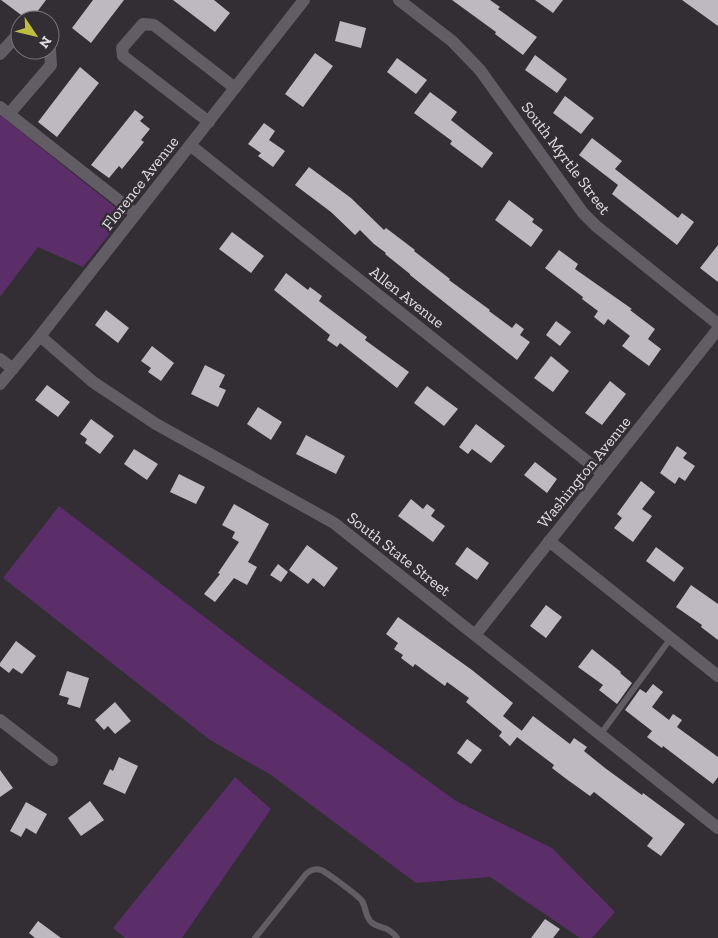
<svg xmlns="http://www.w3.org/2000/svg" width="718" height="938" viewBox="0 0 718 938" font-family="'Zilla Slab',serif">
<rect width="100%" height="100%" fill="#322e33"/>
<!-- green -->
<path fill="#5b2d69" d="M 0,115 L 125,215 L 83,267 L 38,247 L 0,297 Z
M 59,506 L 265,663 L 456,801 L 552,848 L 615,912 L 592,938 L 580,938 L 490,877 L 416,883 L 271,775 L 210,740 L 3,578 Z
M 235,777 L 271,809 L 182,938 L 125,938 L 113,928 Z"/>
<!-- building -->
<path fill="#beb9c0" d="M 1,0 L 46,0 L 31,20 L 28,20 Z
M 93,0 L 124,0 L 91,43 L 72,28 Z
M 173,0 L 214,0 L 230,13 L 215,32 Z
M 452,0 L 490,0 L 500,7 L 498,9 L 537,37 L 523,55 L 495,34 L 496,32 Z
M 535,0 L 563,0 L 553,13 Z
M 682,0 L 718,0 L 718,26 Z
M 340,21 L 366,28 L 361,48 L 335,41 Z
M 315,53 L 333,66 L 303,107 L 285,94 Z
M 535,55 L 567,79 L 557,93 L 525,70 Z
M 397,58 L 427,80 L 416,94 L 387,72 Z
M 80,67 L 99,83 L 57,137 L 38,122 Z
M 430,92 L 457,112 L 451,120 L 493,153 L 482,168 L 450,144 L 452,141 L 414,113 Z
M 565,96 L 594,118 L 581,134 L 553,113 Z
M 135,110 L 144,117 L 140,121 L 150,129 L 141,140 L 144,142 L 122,169 L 119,166 L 109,178 L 91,165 Z
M 264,123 L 275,131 L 269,140 L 285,151 L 273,167 L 258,156 L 261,153 L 248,144 Z
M 592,138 L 622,161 L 615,169 L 678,218 L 682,213 L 694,222 L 677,245 L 612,194 L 618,185 L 579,155 Z
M 309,167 L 351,198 L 384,230 L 386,228 L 415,250 L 414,251 L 450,279 L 449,280 L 490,310 L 489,311 L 512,328 L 516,323 L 524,329 L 520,335 L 530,342 L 517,360 L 410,275 L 410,274 L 385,254 L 386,253 L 374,244 L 360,230 L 355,235 L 331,212 L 295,185 Z
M 509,200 L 534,219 L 532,222 L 543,230 L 531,247 L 495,220 Z
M 232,232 L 264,256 L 251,273 L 219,249 Z
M 718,245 L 718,282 L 700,268 Z
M 559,250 L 578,264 L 575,269 L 632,309 L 630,310 L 655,329 L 648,339 L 661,349 L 649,366 L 622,346 L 630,336 L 608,319 L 604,325 L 594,317 L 598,311 L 582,299 L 583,297 L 545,268 Z
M 286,273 L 308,290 L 310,287 L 322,296 L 319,301 L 367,337 L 365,340 L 409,372 L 397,388 L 340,343 L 337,347 L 327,340 L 330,335 L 274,290 Z
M 106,310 L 129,328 L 118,343 L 95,325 Z
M 556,321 L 571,332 L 560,346 L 546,335 Z
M 152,346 L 174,363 L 161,381 L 148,372 L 151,368 L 141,361 Z
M 551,356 L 569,371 L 553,392 L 534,378 Z
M 205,365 L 225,375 L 219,387 L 226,390 L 218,407 L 191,394 Z
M 610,381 L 626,394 L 602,425 L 585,413 Z
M 47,385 L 70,402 L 58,417 L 35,400 Z
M 427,386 L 458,409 L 444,426 L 414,403 Z
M 258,407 L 282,422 L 271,440 L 247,424 Z
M 91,419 L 114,436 L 100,454 L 85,443 L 87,439 L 80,434 Z
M 476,424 L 505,446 L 491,463 L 472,449 L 468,454 L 459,447 Z
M 306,435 L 345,456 L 336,474 L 296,454 Z
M 677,446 L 687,453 L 683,458 L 695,466 L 685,481 L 679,477 L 675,484 L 660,473 Z
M 134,449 L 158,464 L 147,480 L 124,464 Z
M 535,462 L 557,479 L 547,493 L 524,475 Z
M 179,474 L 205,487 L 196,504 L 170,492 Z
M 641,481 L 655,492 L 642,509 L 652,516 L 633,542 L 614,528 L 622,518 L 617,514 Z
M 411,499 L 423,509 L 427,504 L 435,510 L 431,516 L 445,526 L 433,542 L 398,516 Z
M 234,504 L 269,524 L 248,562 L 257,567 L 247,585 L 234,578 L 215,602 L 204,594 L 220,574 L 218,573 L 239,542 L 232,538 L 235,532 L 222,525 Z
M 307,545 L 338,568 L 324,587 L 313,578 L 308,584 L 289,570 Z
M 467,547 L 489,563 L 477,580 L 455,564 Z
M 656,547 L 684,568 L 674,582 L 646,561 Z
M 278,564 L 288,572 L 281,582 L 270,575 Z
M 691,585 L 718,604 L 718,640 L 701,627 L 702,625 L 676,607 Z
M 546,605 L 562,617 L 546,638 L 530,626 Z
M 398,617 L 472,670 L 513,703 L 503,716 L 522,731 L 510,746 L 499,736 L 502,732 L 466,702 L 469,698 L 447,682 L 445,686 L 415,664 L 413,667 L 401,658 L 403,655 L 394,649 L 398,643 L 386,634 Z
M 16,641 L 36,656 L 22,674 L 13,668 L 9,673 L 0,666 L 0,663 Z
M 592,649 L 621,672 L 620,673 L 632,683 L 617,704 L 599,690 L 603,685 L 578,667 Z
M 67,671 L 89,678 L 80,708 L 67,704 L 69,698 L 59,695 Z
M 653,684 L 663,692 L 652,707 L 669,720 L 673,714 L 682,720 L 677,727 L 718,757 L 718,777 L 713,784 L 663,746 L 662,748 L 647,737 L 652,731 L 625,710 L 640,689 L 646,693 Z
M 115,702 L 131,721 L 115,734 L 108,726 L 104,730 L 95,720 Z
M 533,716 L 570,744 L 574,738 L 587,747 L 584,751 L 605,768 L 642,795 L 643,793 L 685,824 L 661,856 L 647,846 L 653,838 L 594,792 L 590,796 L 565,778 L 552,768 L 554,765 L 517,737 Z
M 467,739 L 482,750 L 471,764 L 457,753 Z
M 119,757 L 138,766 L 125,794 L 103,784 L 110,769 L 113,771 Z
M 0,770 L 13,788 L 0,797 Z
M 90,801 L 104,820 L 81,836 L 68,818 Z
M 26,802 L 47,814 L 36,834 L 26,828 L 21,837 L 10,831 Z
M 545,919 L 560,929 L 553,938 L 531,938 Z
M 38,921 L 61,938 L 35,938 L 29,933 Z"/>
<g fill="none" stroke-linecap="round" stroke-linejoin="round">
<!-- lane -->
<path stroke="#625d64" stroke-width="6" d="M 600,735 L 671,638
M 255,938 L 306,874 C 311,870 315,868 321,870 C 326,872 359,896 362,901 C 366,907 365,916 371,922 C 380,930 388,925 397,938"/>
<!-- street -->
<path stroke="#625d64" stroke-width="12" d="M 399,0 L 452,41 L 480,70 L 583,213 L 596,226 L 718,324
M 0,54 L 20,32
M 0,107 L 136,214
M 9,114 L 51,65 L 50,50
M 209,122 L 123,56 L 122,48 L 143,24 L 154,25 L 235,88
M 190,145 L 603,474
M 40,336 L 93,382 L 156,424 L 334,523 L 718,828
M 0,359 L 13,369
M 0,384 L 40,336 L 304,0
M 549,541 L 718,676
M 475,635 L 718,329
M 0,720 L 52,760"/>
</g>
<g text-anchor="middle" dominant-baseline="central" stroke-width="5" stroke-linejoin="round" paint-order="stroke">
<!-- street labels -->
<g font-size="16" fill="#e0dee1" stroke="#322e33">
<text transform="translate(566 158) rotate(53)">South Myrtle Street</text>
<text transform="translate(140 183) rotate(-52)">Florence Avenue</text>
<text transform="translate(407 297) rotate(38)">Allen Avenue</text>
<text transform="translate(584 472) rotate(-51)">Washington Avenue</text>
<text transform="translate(399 554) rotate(38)">South State Street</text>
</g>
</g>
<!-- north arrow -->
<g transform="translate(35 35) rotate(125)"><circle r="24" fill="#322e33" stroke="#787479"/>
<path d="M0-4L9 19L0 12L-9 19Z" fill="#c0be40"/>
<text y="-8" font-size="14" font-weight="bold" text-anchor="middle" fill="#e0dee1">N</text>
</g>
</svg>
